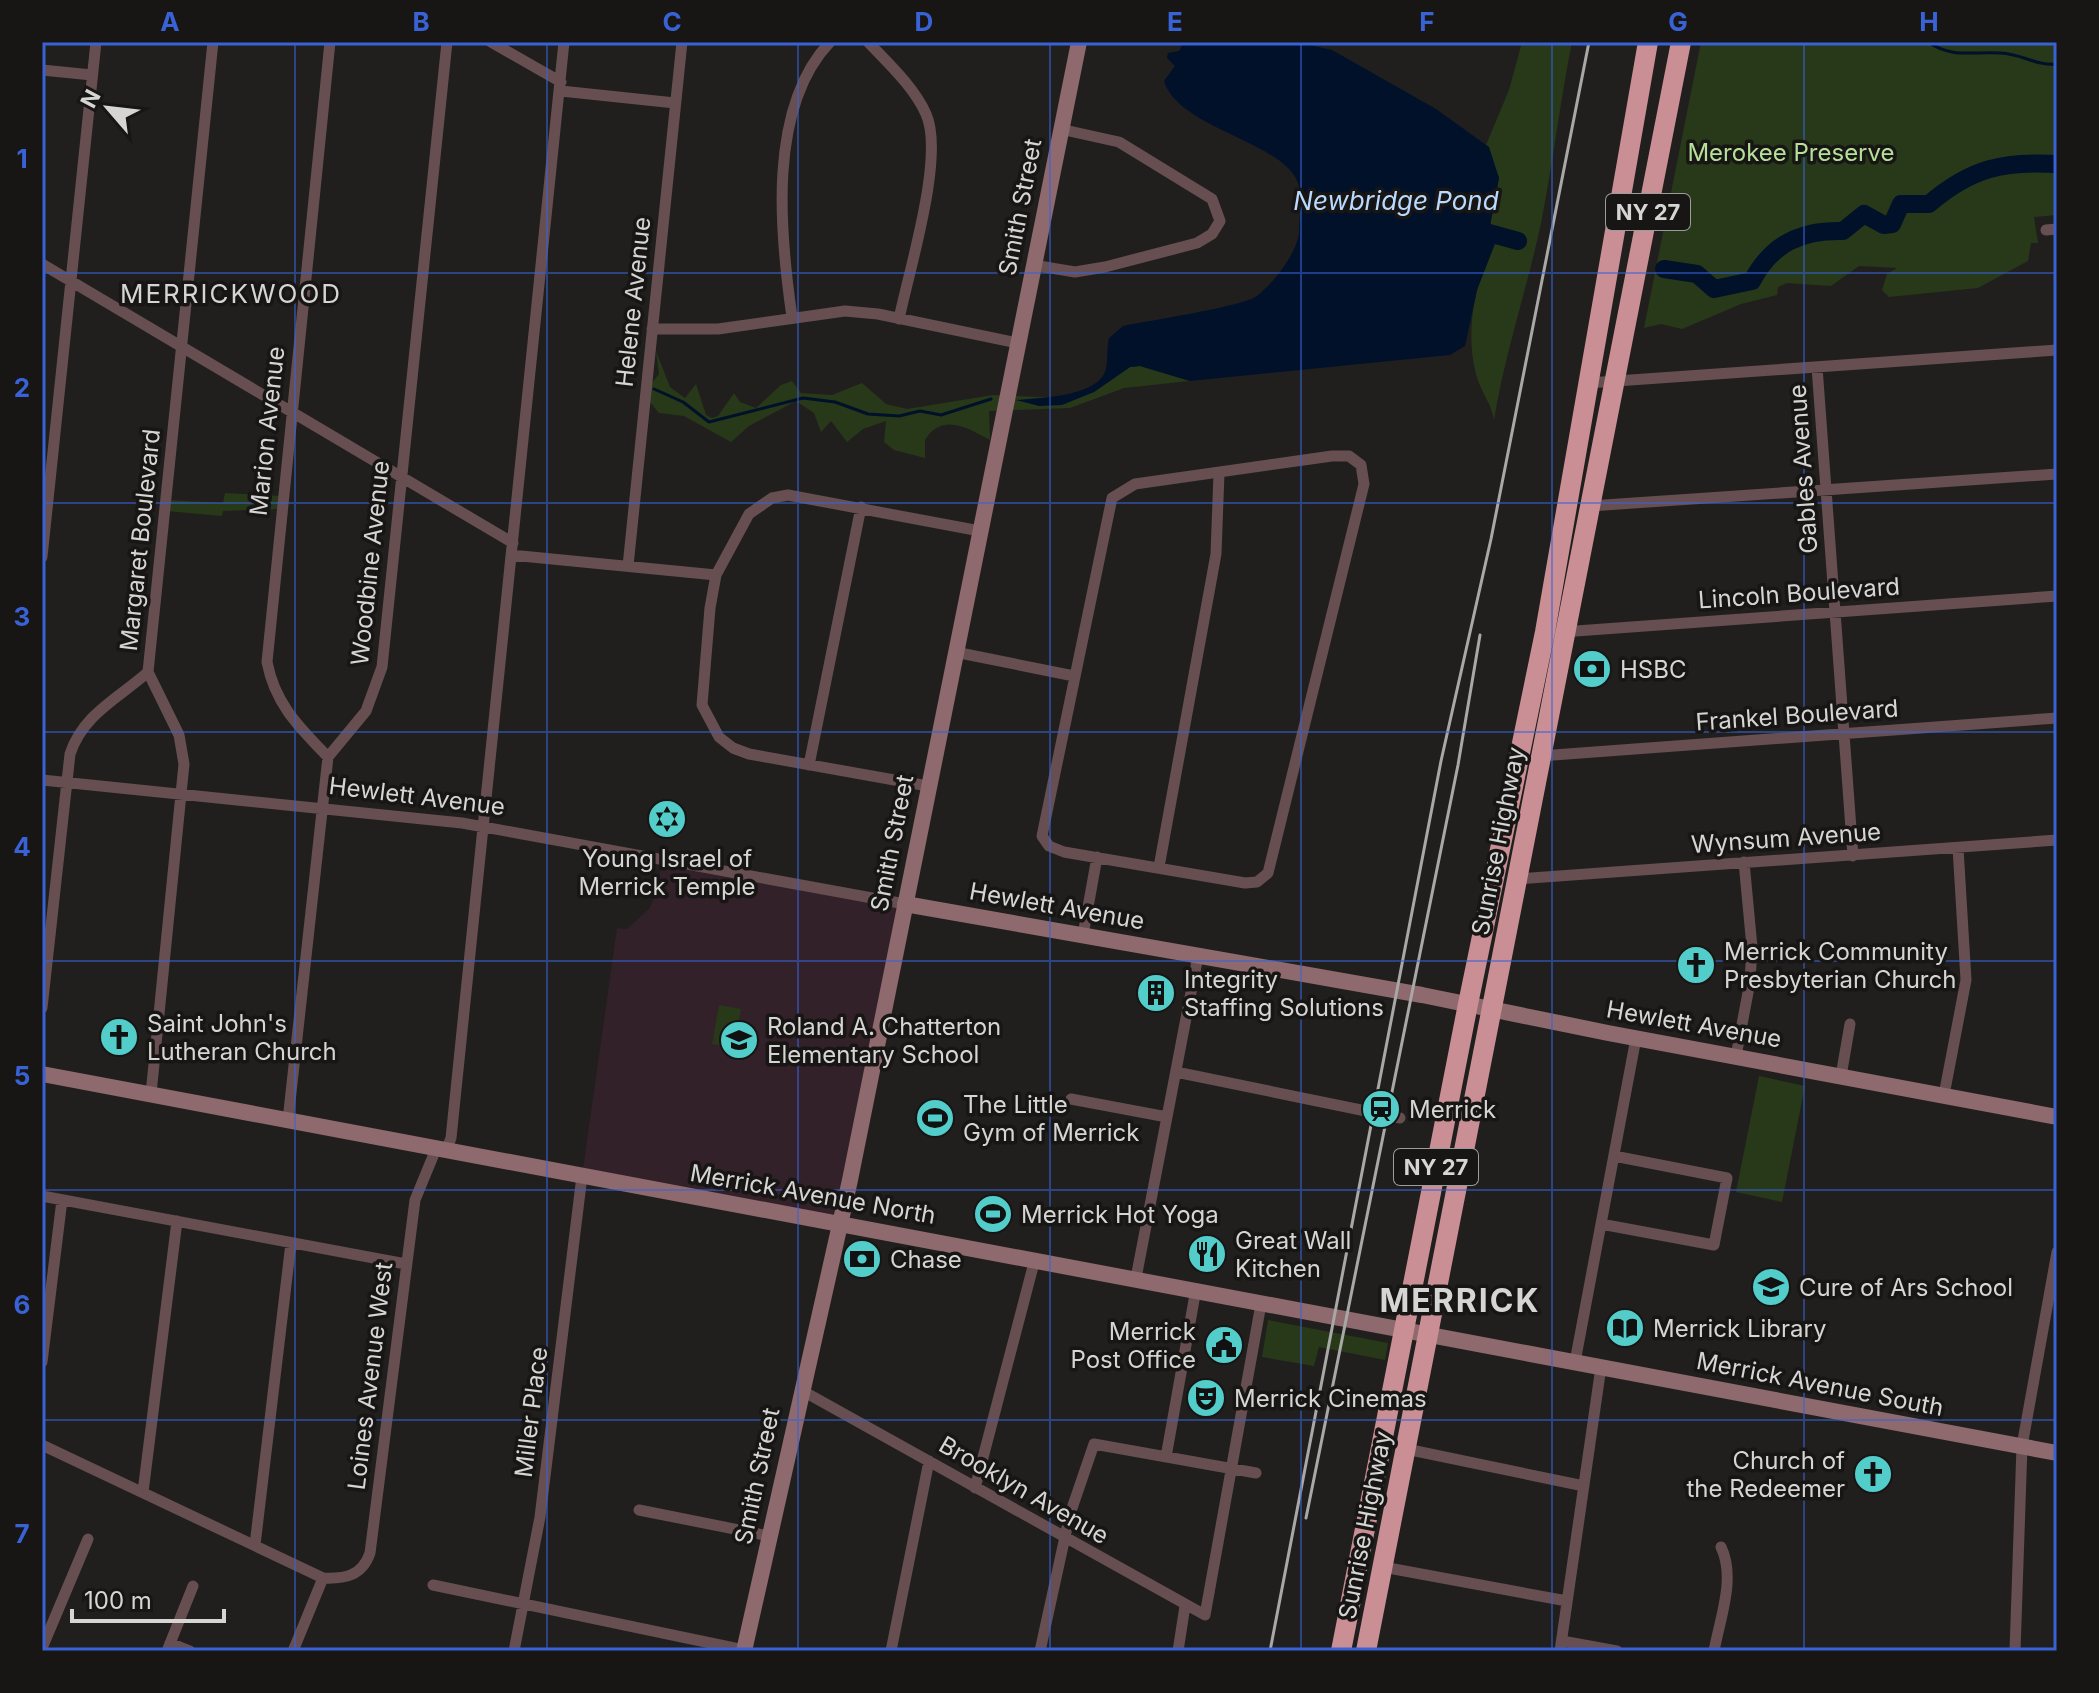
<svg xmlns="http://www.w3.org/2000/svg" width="2099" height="1693" viewBox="0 0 2099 1693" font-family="Inter,sans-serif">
<rect width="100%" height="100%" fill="#201f1d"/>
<!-- education -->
<path fill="#322129" d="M 662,861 L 905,904 L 839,1223 L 582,1176 L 617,928 L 627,929 L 649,909 L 656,894 Z"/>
<!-- green -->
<path fill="#273919" d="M 1522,42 L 1572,42 C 1560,102 1553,163 1541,223 C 1527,289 1505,353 1494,420 C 1491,402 1480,391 1476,374 C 1464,328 1476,278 1498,236 L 1489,231 L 1499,178 L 1486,145 L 1509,90 Z
M 1701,42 L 2057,42 L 2057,215 L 2034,217 L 2038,243 L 2031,243 L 2028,261 L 1978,288 L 1889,297 L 1882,290 L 1887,274 L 1897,268 L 1859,266 L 1831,286 L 1787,283 L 1778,287 L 1777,295 L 1741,304 L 1682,329 L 1661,324 L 1644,328 Z
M 656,351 L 670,387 L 685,398 L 696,384 L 706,415 L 712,418 L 718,416 L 734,393 L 740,402 L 756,408 L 781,385 L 792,381 L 801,393 L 832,395 L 862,383 L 886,404 L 907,409 L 993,395 L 1062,398 L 1039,398 L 1039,406 L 1094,392 L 1130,367 L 1140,366 L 1190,381 L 1124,388 L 1070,408 L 989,411 L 990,440 C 968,428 942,412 925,440 L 925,458 L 894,450 L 884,442 L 886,421 L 863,429 L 847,442 L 831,421 L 821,432 L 814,413 L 796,401 L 749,426 L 731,442 L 684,416 L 659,413 L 649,401 L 651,384 L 659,374 Z
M 225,493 L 281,496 L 280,509 L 223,511 L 222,516 L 167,511 L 168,500 L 223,503 Z
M 719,1005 L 741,1009 L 734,1048 L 712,1044 Z
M 1759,1076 L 1805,1086 L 1782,1202 L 1736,1192 Z
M 1268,1320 L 1388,1343 L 1385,1360 L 1319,1347 L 1314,1366 L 1262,1357 Z"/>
<!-- water -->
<path fill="#001129" d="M 1184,42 L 1296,42 L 1332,50 L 1436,109 L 1489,147 L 1499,178 L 1489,231 L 1498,236 L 1477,290 L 1465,346 L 1450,355 L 1190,381 L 1140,366 L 1130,367 L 1094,392 L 1062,405 L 1039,406 L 1016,400 C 1038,398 1092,397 1104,374 C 1109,365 1106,349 1109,338 L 1123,326 C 1147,321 1239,307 1255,297 C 1272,286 1298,252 1299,232 C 1299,217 1303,196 1298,183 C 1283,141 1179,129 1164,81 L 1175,66 L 1167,58 L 1168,53 L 1179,51 Z"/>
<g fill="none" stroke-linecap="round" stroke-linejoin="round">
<!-- stream -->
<path stroke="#001129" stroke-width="3" d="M 1928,42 C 1953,59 1973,51 2001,53 C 2022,54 2036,66 2057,64
M 654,389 L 683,402 L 709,422 L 803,398 L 835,402 L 868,414 L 899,416 L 920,411 L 941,415 L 991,399"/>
<!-- river -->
<path stroke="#001129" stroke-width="18" d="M 1478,230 L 1518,241
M 1664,269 L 1697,274 L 1714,289 L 1752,281 C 1772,243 1802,230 1843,231 L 1864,214 L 1884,225 L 1892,224 L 1901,204 L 1929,204 C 1971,168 2003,161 2057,164"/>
<!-- street -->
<path stroke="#664e51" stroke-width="11" d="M 491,42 L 561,82
M 868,42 C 888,63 914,87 926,114 C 945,156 909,270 899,319
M 42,70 L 92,75
M 561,91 L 675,103
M 2046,230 L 2057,229
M 42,264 L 513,543
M 1033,265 L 1075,272 L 1105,267 L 1197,243 L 1212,234 L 1220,221 L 1212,199 L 1119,142 L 1060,129
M 792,317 C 780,234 767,108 830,42
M 652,329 L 718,329 L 845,311 L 878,314 L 1018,343
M 1817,367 L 1853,856
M 1588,383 L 2057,350
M 1332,456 L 1349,456 L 1361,465 L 1364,484 L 1268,873 L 1257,882 L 1245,883 L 1064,852 L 1049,846 L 1042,836 L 1112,498 L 1135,484 Z
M 1590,506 L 2057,474
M 511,555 L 716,575
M 42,557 L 96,42
M 628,566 L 682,42
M 1562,632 L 2057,596
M 955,652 L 1074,676
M 148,672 L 179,735 L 184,764 L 151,1094
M 1540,756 L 2057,718
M 328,757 C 299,727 275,704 267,662 L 330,42
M 809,765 L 861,507
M 42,780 L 462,823 L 905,904
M 928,786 L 749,754 L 733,748 L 719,737 L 702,705 L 710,608 L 716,575 L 749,514 L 772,498 L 788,495 L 980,531
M 1159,867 L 1216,554 L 1219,473
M 1517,879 L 2057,840
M 1083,935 L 1097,857
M 42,1008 L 70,754 C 83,714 119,698 148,672 L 213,42
M 1736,1056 L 1750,982 L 1752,947 L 1744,862
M 1176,1072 L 1400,1118
M 1841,1076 L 1850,1024
M 1944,1095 L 1966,980 L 1958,848
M 1071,1099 L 1167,1117
M 288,1120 L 328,757 L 366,711 L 382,667 L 447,42
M 446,1151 L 451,1138 L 564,42
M 42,1196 L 406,1264
M 1601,1224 L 1714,1245 L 1727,1178 L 1614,1156
M 1136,1278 L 1198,956
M 42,1362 L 62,1200
M 1575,1362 L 1636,1038
M 801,1390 L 1205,1615 L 1261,1304
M 42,1445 L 323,1578 C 345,1579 362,1576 370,1553 L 415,1200 L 436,1149
M 1406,1449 L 1584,1486
M 1166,1457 L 1196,1289
M 975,1488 L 1035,1259
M 143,1492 L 177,1221
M 639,1510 L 769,1536
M 255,1545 L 291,1243
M 1383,1567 L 1567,1601
M 433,1585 L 744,1650
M 1562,1641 L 1617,1651
M 170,1643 L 190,1651
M 42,1648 L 88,1539
M 167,1651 L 193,1586
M 293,1651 L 323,1578
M 514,1651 L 540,1517 L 582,1176
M 891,1651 L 929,1461
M 1040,1651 L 1070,1514 L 1094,1444 L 1256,1473
M 1178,1651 L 1185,1606
M 1560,1651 L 1601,1367
M 1714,1651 C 1720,1618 1736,1578 1721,1547
M 2015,1651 L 2022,1446 L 2057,1252"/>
<!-- secondary -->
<path stroke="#8e696d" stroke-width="16" d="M 905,904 L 1422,995 L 1608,1033 L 2057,1117
M 42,1074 L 2057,1453
M 744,1651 L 850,1180 L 1079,42"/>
<!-- highway -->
<path stroke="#c98f95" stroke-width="20" d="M 1341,1651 L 1468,1004 L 1545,632 L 1648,42
M 1366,1651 L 1681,42"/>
<!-- rail -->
<path stroke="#a8a8a6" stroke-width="3" d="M 1306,1518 L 1458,765 L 1480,635
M 1270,1651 L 1441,761 L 1491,539 L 1589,42"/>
</g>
<!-- grid -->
<path fill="none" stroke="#3962d7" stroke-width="2" stroke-opacity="0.55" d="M 295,42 L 295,1651M 547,42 L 547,1651M 798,42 L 798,1651M 1050,42 L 1050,1651M 1301,42 L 1301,1651M 1552,42 L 1552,1651M 1804,42 L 1804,1651M 42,273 L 2057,273M 42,503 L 2057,503M 42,732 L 2057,732M 42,961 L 2057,961M 42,1190 L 2057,1190M 42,1420 L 2057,1420"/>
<!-- icons -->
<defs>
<g id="bank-disc" transform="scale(2)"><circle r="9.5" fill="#53cdca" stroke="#171614"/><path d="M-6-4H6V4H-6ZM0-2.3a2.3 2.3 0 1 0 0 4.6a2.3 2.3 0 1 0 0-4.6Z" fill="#111"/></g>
<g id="synagogue-disc" transform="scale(2)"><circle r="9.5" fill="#53cdca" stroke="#171614"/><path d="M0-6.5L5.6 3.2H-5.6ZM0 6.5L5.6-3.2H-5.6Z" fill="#111"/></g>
<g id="church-disc" transform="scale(2)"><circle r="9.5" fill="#53cdca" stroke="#171614"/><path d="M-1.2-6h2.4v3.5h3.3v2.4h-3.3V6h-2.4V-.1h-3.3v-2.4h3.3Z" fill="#111"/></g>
<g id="building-disc" transform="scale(2)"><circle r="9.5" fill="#53cdca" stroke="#171614"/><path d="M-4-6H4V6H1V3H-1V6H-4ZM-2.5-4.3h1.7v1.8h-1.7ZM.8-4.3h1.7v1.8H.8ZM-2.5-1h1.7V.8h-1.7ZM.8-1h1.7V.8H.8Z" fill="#111"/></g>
<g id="school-disc" transform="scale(2)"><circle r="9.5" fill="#53cdca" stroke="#171614"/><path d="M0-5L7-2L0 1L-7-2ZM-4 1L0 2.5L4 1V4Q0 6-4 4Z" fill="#111"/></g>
<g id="station-disc" transform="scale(2)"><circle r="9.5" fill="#53cdca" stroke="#171614"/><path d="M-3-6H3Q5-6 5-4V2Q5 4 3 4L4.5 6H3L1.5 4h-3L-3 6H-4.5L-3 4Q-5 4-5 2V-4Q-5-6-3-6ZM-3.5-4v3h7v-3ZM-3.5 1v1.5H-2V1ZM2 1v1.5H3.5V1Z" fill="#111"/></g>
<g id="stadium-disc" transform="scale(2)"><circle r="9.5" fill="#53cdca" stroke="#171614"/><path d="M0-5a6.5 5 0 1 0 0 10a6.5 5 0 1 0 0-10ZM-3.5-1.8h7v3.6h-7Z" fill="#111"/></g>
<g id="restaurant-disc" transform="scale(2)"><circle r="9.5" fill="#53cdca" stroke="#171614"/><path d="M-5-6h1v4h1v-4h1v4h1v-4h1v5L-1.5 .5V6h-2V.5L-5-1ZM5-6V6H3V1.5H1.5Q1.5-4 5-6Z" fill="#111"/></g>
<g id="library-disc" transform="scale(2)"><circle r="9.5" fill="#53cdca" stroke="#171614"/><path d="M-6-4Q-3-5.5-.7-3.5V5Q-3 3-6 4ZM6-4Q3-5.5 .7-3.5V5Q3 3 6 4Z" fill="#111"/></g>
<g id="civic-disc" transform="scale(2)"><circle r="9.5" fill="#53cdca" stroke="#171614"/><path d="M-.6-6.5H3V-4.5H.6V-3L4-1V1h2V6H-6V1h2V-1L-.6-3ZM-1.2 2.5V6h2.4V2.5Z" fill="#111"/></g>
<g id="theatre-disc" transform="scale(2)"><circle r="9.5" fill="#53cdca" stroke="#171614"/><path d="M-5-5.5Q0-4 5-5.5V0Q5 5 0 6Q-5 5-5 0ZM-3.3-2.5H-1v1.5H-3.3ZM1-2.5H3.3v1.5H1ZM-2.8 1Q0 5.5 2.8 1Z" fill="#111"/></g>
</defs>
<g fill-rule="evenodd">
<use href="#bank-disc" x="1592" y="669"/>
<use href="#synagogue-disc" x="667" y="819"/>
<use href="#church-disc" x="1696" y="965"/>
<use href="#building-disc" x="1156" y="993"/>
<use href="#church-disc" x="119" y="1037"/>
<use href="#school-disc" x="739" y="1040"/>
<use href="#station-disc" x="1381" y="1109"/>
<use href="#stadium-disc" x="935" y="1118"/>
<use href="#stadium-disc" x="993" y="1214"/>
<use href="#restaurant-disc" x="1207" y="1254"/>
<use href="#bank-disc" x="862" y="1259"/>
<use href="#school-disc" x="1771" y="1287"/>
<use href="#library-disc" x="1625" y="1328"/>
<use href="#civic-disc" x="1224" y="1345"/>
<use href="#theatre-disc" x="1206" y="1398"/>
<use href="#church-disc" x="1873" y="1474"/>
</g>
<g text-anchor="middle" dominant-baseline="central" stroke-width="7" stroke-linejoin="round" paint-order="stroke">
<!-- shield labels -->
<g fill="#171614" stroke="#9c9c9a" stroke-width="2">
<rect x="1606" y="194" width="84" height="36" rx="6"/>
<rect x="1394" y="1149" width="84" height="36" rx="6"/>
</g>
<g font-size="22" font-weight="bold" fill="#d5d5d3">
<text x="1648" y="212">NY 27</text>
<text x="1436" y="1167">NY 27</text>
</g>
<!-- park labels -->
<g font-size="24" fill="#b6df9a" stroke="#171614">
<text x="1791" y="152">Merokee Preserve</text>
</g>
<!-- street labels -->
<g font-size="24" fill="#d5d5d3" stroke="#171614">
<text transform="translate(1020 207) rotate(-79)">Smith Street</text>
<text transform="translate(633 302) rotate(-84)">Helene Avenue</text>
<text transform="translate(267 431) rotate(-84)">Marion Avenue</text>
<text transform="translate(1803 469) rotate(-94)">Gables Avenue</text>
<text transform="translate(140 540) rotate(-84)">Margaret Boulevard</text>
<text transform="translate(370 563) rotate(-84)">Woodbine Avenue</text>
<text transform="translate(1799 593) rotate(-4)">Lincoln Boulevard</text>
<text transform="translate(1797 715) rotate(-4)">Frankel Boulevard</text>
<text transform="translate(417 796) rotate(7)">Hewlett Avenue</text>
<text transform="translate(1786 838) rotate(-4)">Wynsum Avenue</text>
<text transform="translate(1498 841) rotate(-79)">Sunrise Highway</text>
<text transform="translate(892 843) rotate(-79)">Smith Street</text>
<text transform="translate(1057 906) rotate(10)">Hewlett Avenue</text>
<text transform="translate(1694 1024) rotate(10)">Hewlett Avenue</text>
<text transform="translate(813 1194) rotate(10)">Merrick Avenue North</text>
<text transform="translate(370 1376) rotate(-83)">Loines Avenue West</text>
<text transform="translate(1820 1384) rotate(11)">Merrick Avenue South</text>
<text transform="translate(531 1412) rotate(-83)">Miller Place</text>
<text transform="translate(757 1476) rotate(-78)">Smith Street</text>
<text transform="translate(1024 1490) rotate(30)">Brooklyn Avenue</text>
<text transform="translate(1365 1525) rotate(-79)">Sunrise Highway</text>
</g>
<!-- poi labels -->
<g font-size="24" fill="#d5d5d3" stroke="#171614" text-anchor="start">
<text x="1620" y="669">HSBC</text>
<text x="667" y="858" text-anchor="middle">Young Israel of<tspan x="667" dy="28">Merrick Temple</tspan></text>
<text x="1724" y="951">Merrick Community<tspan x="1724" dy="28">Presbyterian Church</tspan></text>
<text x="1184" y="979">Integrity<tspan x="1184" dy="28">Staffing Solutions</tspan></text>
<text x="147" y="1023">Saint John's<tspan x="147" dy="28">Lutheran Church</tspan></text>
<text x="767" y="1026">Roland A. Chatterton<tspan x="767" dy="28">Elementary School</tspan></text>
<text x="963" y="1104">The Little<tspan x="963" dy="28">Gym of Merrick</tspan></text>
<text x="1409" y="1109">Merrick</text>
<text x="1021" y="1214">Merrick Hot Yoga</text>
<text x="1235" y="1240">Great Wall<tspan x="1235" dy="28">Kitchen</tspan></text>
<text x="890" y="1259">Chase</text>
<text x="1799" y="1287">Cure of Ars School</text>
<text x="1653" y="1328">Merrick Library</text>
<text x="1196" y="1331" text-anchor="end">Merrick<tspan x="1196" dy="28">Post Office</tspan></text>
<text x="1234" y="1398">Merrick Cinemas</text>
<text x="1845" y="1460" text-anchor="end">Church of<tspan x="1845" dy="28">the Redeemer</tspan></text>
</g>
<!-- water labels -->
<g font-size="26" font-style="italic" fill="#bad9fe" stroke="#171614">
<text x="1396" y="200">Newbridge Pond</text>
</g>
<!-- neighbourhood labels -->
<g font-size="26" letter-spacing="2" fill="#d5d5d3" stroke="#171614">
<text x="231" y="293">MERRICKWOOD</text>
</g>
<!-- district labels -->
<g font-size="32" font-weight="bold" letter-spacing="2" fill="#d5d5d3" stroke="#171614">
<text x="1460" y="1300">MERRICK</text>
</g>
</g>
<!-- border -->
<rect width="2099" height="1693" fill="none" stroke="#171614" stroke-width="88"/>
<!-- north arrow -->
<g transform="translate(108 108) rotate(298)" stroke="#171614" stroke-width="6" paint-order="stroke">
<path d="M0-6L14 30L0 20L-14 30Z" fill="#d5d5d3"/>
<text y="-12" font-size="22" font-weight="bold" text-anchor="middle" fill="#d5d5d3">N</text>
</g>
<!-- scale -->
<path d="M72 1609v12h152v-12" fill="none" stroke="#d5d5d3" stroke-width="4"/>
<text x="84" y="1609" font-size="24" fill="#d5d5d3" stroke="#171614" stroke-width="6" paint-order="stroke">100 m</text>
<rect x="44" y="44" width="2011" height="1605" fill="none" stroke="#3962d7" stroke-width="3"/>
<g font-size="26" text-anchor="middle" font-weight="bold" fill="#3962d7">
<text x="170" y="31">A</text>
<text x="421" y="31">B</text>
<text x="672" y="31">C</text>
<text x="924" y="31">D</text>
<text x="1175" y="31">E</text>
<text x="1427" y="31">F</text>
<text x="1678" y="31">G</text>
<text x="1929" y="31">H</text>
<text x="22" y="168">1</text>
<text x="22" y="397">2</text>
<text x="22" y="626">3</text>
<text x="22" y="856">4</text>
<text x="22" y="1085">5</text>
<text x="22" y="1314">6</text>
<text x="22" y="1543">7</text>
</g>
</svg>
